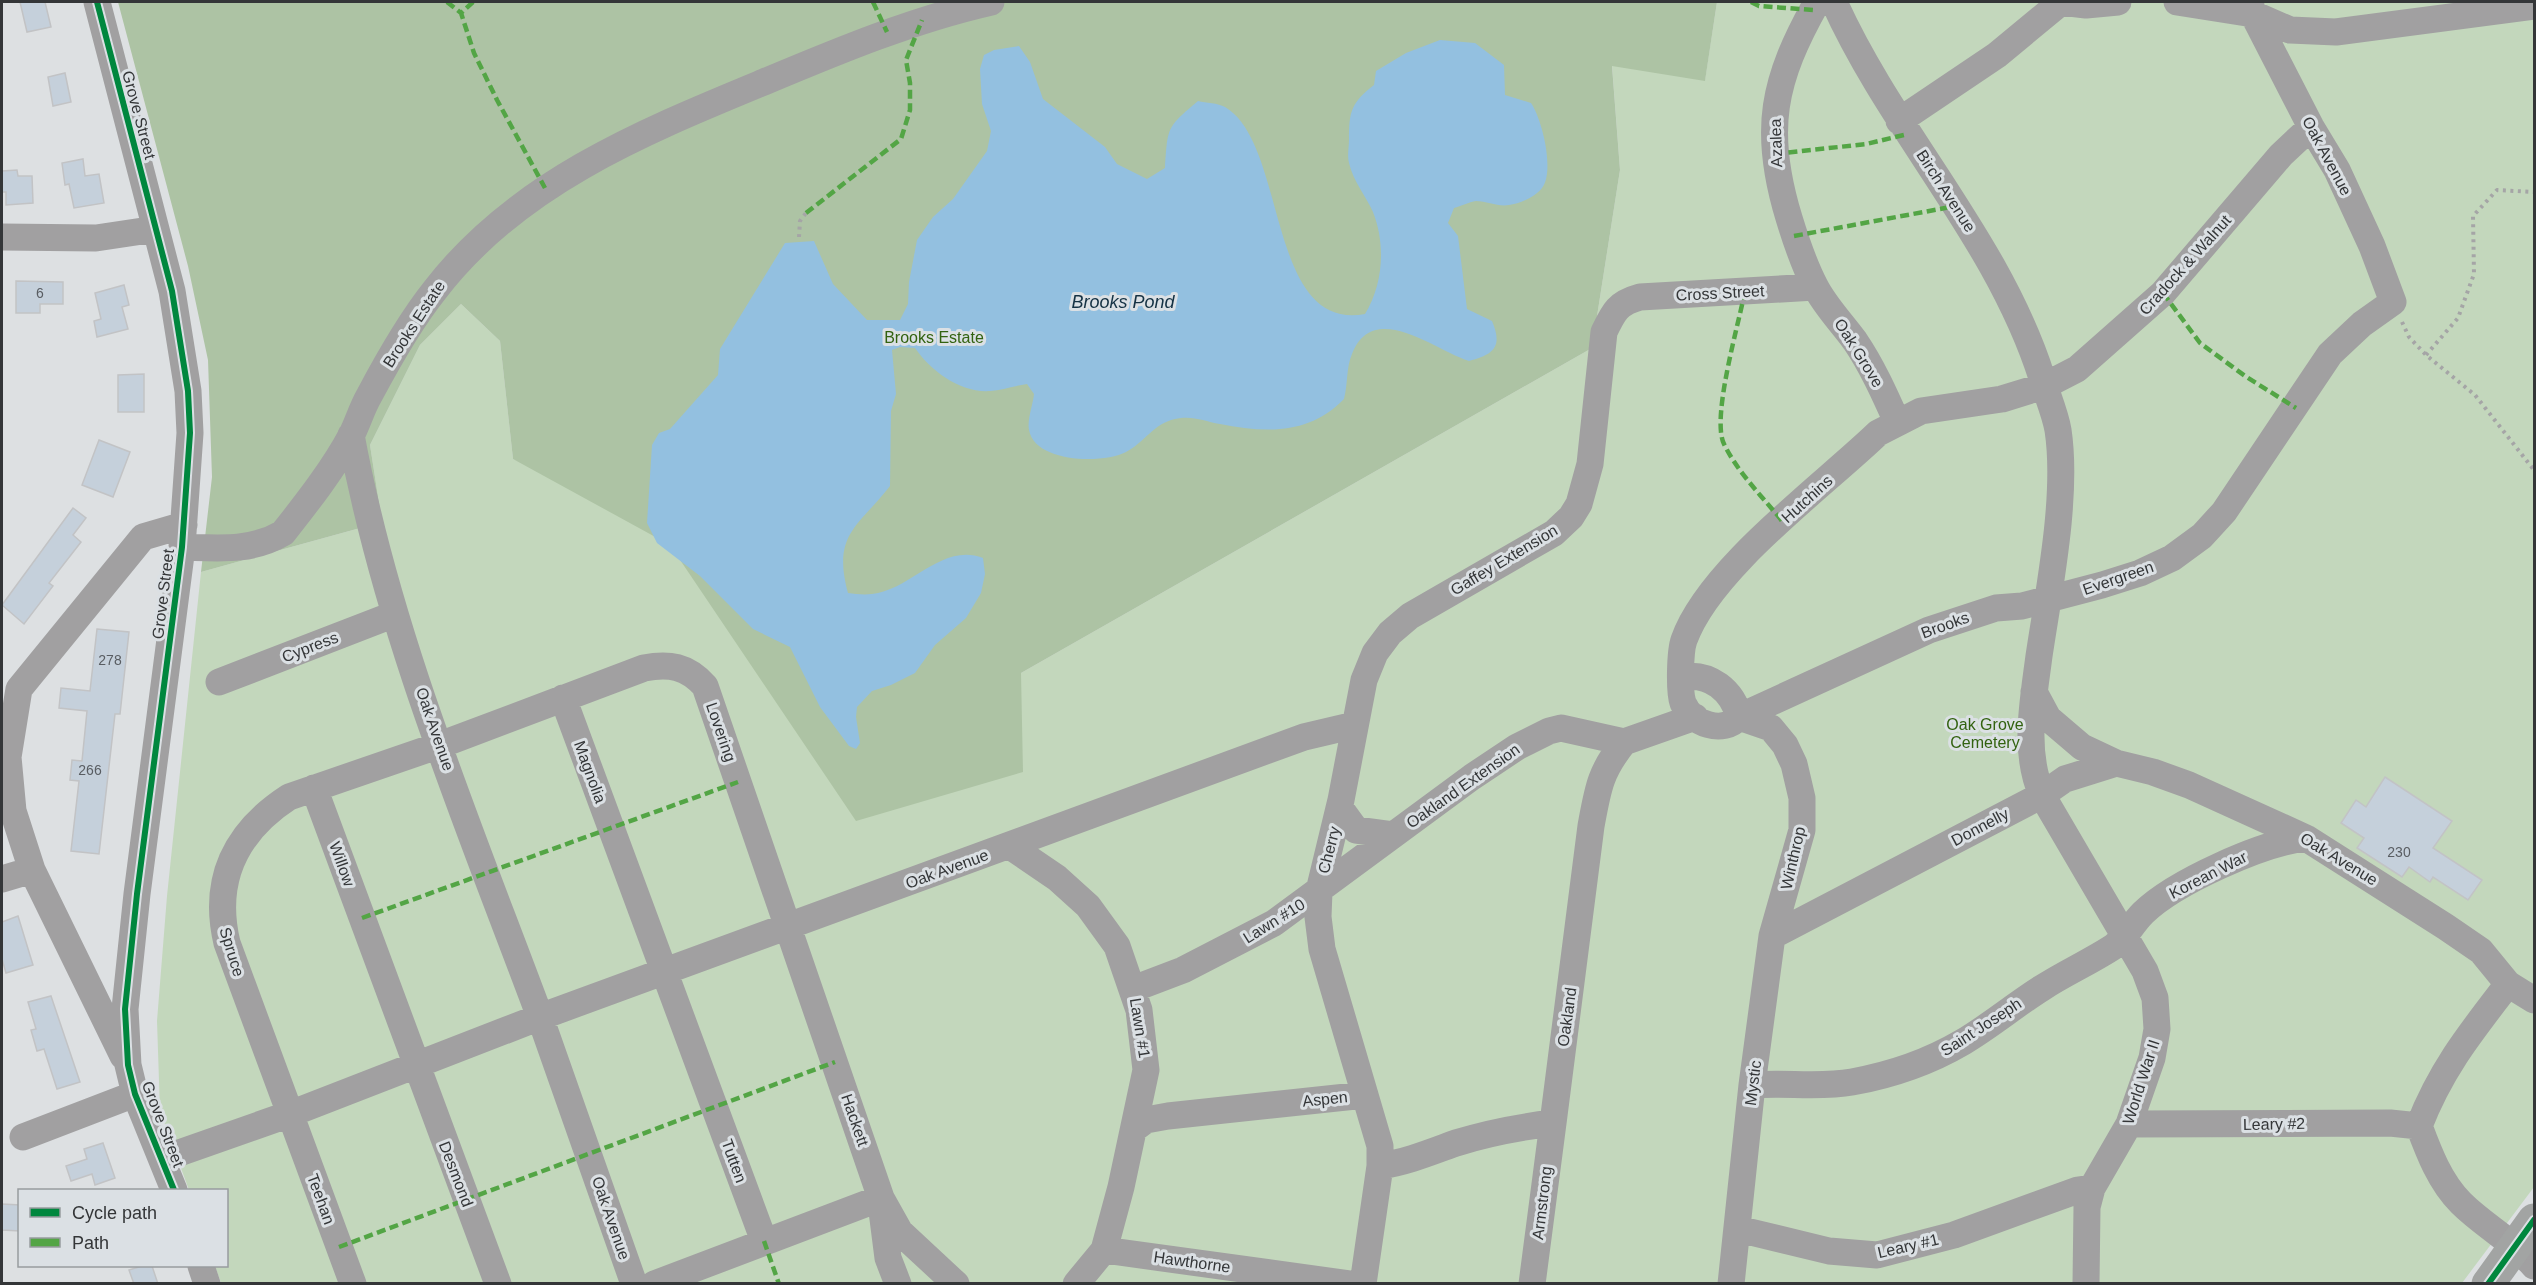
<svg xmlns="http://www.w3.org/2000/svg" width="2536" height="1285" viewBox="0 0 2536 1285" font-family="Arial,sans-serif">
<rect width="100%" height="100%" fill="#dde0e2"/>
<!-- green -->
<path fill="#c3d7bc" d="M 1717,2 L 2534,2 L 2534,1187 L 2462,1283 L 221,1283 L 215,1266 L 226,1266 L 226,1190 L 189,1190 L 160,1111 L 157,1021 L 167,896 L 201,572 L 382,522 L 370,445 L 420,345 L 461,304 L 500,341 L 513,459 L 1021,673 L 1592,348 L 1620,170 L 1612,65 L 1705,80 Z"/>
<!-- forest -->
<path fill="#adc3a4" d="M 118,2 L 1717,2 L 1705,81 L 1612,66 L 1620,170 L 1592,348 L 1021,673 L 1023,772 L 856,821 L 670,545 L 513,459 L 500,341 L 461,304 L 420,345 L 370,445 L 382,522 L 201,572 L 212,477 L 208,360 L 188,266 Z"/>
<!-- water -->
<path fill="#93c0e0" d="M 1440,40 L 1475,43 L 1504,65 L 1505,95 L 1531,103 C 1542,119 1555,171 1542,188 C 1535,197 1519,204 1509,205 C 1498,207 1487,201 1476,201 C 1469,202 1461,206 1454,208 L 1448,223 L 1458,236 L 1467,309 L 1492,321 C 1503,347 1494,354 1469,361 C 1435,350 1373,299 1352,354 C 1346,368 1348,384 1344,399 C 1309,435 1266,433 1220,424 C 1204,421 1192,415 1175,419 C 1153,424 1145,442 1126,452 C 1103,464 1035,463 1029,430 C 1027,420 1033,404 1034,394 L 1027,384 C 1014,386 1002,390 990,391 C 960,393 931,371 915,348 L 900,347 L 892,350 L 896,394 L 891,411 L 890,486 C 858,527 832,534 848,593 C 855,594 864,595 872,594 C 911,590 942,542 983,558 L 985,574 L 981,593 L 966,618 L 935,645 L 915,673 L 891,685 L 872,691 L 857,707 L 856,717 L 860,743 L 856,749 L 849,746 L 820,707 L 790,647 L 753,629 L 700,576 L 657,543 L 647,523 L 652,445 L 659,433 L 670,429 L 718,375 L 720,349 L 785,243 L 814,241 L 833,284 L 867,320 L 900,320 L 908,304 L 909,282 L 917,240 L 933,217 L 953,199 L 987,151 L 991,131 L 982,104 L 980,69 L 984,55 L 994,50 L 1019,46 L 1030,62 L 1043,99 L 1105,147 L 1117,164 L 1147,179 L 1165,168 C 1168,127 1166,128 1198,101 C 1206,103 1218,103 1225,107 C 1288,144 1266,332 1365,314 C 1383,285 1386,245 1373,212 C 1366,196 1353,181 1349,163 C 1347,156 1349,147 1349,140 C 1349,111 1351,103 1374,85 L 1376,71 L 1406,53 Z"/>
<!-- building -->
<path fill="#c5d0db" stroke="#c2c3c5" stroke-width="1.5" d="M 20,2 L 45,2 L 51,27 L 27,32 Z
M 65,73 L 71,102 L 53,106 L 48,77 Z
M 83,159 L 85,176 L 99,174 L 104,203 L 74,208 L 69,184 L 65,185 L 62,163 Z
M 17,170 L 18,176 L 32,176 L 33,203 L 6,205 L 6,192 L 2,192 L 2,171 Z
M 16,281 L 63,282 L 63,304 L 40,304 L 40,313 L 16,313 Z
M 124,285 L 129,305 L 122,307 L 128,329 L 97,337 L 94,321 L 101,319 L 95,293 Z
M 144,374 L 144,412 L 118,412 L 118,375 Z
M 99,440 L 130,452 L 113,497 L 82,485 Z
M 73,508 L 86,518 L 73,535 L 81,542 L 49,583 L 53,586 L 24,624 L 2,605 Z
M 97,629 L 129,632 L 120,714 L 115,714 L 99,854 L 71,851 L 79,781 L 70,780 L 72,760 L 82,761 L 87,711 L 59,708 L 61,688 L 90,691 Z
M 2385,777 L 2452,821 L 2433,848 L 2482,880 L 2468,900 L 2433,877 L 2430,882 L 2409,867 L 2402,877 L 2357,848 L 2364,838 L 2341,823 L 2356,800 L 2366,807 Z
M 18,916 L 33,965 L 6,973 L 2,959 L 2,922 Z
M 51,996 L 80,1082 L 57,1089 L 44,1049 L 37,1051 L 31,1030 L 36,1029 L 28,1002 Z
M 103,1143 L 115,1178 L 95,1185 L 92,1174 L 71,1181 L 66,1166 L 87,1159 L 84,1149 Z
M 2,1204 L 20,1205 L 20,1231 L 2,1230 Z
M 142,1266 L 152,1266 L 158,1284 L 134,1284 L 129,1270 Z"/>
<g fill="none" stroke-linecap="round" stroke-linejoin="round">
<!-- path -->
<path stroke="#a5a5a6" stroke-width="4" stroke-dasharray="3 4.5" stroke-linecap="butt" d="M 799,237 L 800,221 L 806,213
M 2402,322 L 2409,337 L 2426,355 L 2475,395 L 2534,470
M 2426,355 L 2458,318 L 2474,274 L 2473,216 L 2497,190 L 2534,192"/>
<!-- minor -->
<path stroke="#a1a0a1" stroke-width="27" d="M 97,2 L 172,291 L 188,391 L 190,433 L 182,547 L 137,894 L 125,1009 L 128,1065 L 135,1094 L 174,1190
M 1817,2 C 1773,80 1762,130 1789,218 C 1796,241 1804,265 1815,286 C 1825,306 1842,323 1855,341 C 1872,366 1885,395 1897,422
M 1834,2 C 1893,133 1998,239 2042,378 C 2047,395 2055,413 2058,430 C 2068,496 2049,589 2039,656 C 2033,703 2023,751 2042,795 L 2145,971 L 2155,998 L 2157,1029 L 2152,1058 L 2129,1124 L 2092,1188 L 2087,1207 L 2086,1284
M 2061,2 L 2086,5 L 2118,2
M 2177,2 L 2253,14 L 2290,30 L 2336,32 L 2534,6
M 2250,2 L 2253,14 L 2311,127 L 2337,170 L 2372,246 L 2393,302 L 2362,324 L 2330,354 L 2224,512 L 2202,536 L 2172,558 L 2140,573 L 2102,585 L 2022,606 L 1996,608 L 1929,630 L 1739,717 C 1723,735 1692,724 1683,703 C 1679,692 1680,651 1684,640 C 1709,569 1823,486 1878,433 L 1921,411 L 2002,399 L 2044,386 L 2077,369 L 2163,293 L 2281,155 L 2311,127
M 1899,121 L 1997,55 L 2061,2
M 2,237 L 96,238 L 156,229
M 351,435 C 388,635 469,826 540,1017 L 1304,737 L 1355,725
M 182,547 C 218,548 251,552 283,533 C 306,504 335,467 352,434 C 358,422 362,408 369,396 C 387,362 411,320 435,290 C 517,183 643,132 764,82 C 838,51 912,20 991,2
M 1682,677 C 1710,672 1733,691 1739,717
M 219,682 L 395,614
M 2034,692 L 2048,718 L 2082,747 L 2116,763 L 2153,772 L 2189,785 L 2306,838 L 2446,927 L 2481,951 L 2508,984 L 2534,1000
M 563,698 L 764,1241
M 1624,742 L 1695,717
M 314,788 L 498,1284
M 1340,808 L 1356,830 L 1393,835
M 1010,846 L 1057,878 L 1088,906 L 1117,946 L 1139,1010 L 1146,1070 L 1121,1187 L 1104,1250 L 1076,1284
M 2,879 L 32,870
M 1772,936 L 2042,795 L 2065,779 L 2116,763
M 1133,989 L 1183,970 L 1274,923 L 1472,777 L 1517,747 L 1549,731 L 1561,728 L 1624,742
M 123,1056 L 32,870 L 13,811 L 8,757 L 19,689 L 143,537 L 184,525
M 1752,1085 C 1785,1082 1819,1088 1852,1082 C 1891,1075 1929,1062 1963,1042 C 1990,1026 2015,1005 2042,988 C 2065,973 2090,962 2113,947 C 2126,938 2131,925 2143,913 C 2175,882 2262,843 2306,838
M 2129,1124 L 2390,1123 L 2419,1126
M 2419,1126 C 2429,1153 2440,1182 2461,1203 C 2484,1226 2511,1239 2534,1266
M 2419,1126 C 2441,1069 2471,1032 2508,984
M 1134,1129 L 1146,1120 L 1168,1116 L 1365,1095
M 23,1137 L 135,1094
M 162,1159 L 290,1114 L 540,1017 L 634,1284
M 1380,1166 C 1407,1162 1431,1152 1456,1143 C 1488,1133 1520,1127 1553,1123 L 1591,826 C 1598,788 1600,772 1624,742
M 882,1211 L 888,1258 L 898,1284
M 1738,1229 L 1829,1251 L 1877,1255 L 1954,1235 L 2078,1190 L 2092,1188
M 1104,1250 L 1351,1284
M 201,1266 L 207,1284
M 353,1284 L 227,943 C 212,880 235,832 289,797 L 440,745 L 644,668 C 669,663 687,666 705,686 L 881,1198 L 900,1232 L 956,1284
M 654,1284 L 881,1198
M 1363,1284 L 1380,1166 L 1380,1146 L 1322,949 L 1318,917 L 1319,891 L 1341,800 L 1364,680 L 1375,653 L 1390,633 L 1410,616 L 1554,533 L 1571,517 L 1579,504 L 1590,464 L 1604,332 C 1614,311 1618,303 1640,297 L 1815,287
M 1532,1284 L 1553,1123
M 1731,1284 L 1752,1085 L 1772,936 L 1802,830 L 1802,798 L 1794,764 L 1785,745 L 1771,728 L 1739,717"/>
<!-- major -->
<path stroke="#a2a4a3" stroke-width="33" d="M 2488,1284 L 2534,1220"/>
<!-- quiet -->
<path stroke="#53a545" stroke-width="4.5" stroke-dasharray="9 4.5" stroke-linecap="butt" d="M 447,2 L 461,13
M 473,2 L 461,13 L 474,53 L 497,100 L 545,188
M 873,2 L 887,32
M 1751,2 L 1759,6 L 1813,10
M 1775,154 L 1866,144 L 1908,134
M 806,213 L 901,139 L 910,110 L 910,83 L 906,60 L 922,20
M 1794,236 L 1956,206
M 1745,291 C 1739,323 1711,418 1724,444 C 1738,473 1762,496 1782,521
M 2163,293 L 2200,343 L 2245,376 L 2296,408
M 362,918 L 738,782
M 764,1241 L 779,1284
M 339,1247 L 835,1062"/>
<!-- cycleway casing -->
<g stroke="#dbe0e4" stroke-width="10">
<path id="cycleway" d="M 97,2 L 172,291 L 188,391 L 190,433 L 182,547 L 137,894 L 125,1009 L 128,1065 L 135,1094 L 174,1190
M 2488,1284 L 2534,1220"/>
</g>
<!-- cycleway -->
<use href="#cycleway" stroke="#00873e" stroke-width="6"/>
</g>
<g text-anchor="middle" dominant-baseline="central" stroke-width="6" stroke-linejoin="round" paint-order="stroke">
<!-- number labels -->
<g font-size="14" fill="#595d62">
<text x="40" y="293">6</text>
<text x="110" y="660">278</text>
<text x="90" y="770">266</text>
<text x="2399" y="852">230</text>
</g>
<!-- street labels -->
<g font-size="16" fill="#343638" stroke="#dbe0e4">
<text transform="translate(139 115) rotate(75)">Grove Street</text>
<text transform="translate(1776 143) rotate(-92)">Azalea</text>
<text transform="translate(2327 156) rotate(62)">Oak Avenue</text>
<text transform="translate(1946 191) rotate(57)">Birch Avenue</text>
<text transform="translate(2185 265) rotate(-48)">Cradock &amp; Walnut</text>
<text transform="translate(1720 293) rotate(-3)">Cross Street</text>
<text transform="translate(414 324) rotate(-57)">Brooks Estate</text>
<text transform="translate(1859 353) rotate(58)">Oak Grove</text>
<text transform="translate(1807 499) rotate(-42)">Hutchins</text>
<text transform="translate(1504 560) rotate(-31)">Gaffey Extension</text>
<text transform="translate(2118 578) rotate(-19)">Evergreen</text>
<text transform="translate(163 594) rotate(-83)">Grove Street</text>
<text transform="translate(1945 625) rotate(-20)">Brooks</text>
<text transform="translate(310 647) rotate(-21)">Cypress</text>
<text transform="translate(435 729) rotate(71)">Oak Avenue</text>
<text transform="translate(721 732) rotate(71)">Lovering</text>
<text transform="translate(590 772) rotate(70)">Magnolia</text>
<text transform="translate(1463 786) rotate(-35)">Oakland Extension</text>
<text transform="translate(1980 827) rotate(-28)">Donnelly</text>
<text transform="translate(1329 850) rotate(-76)">Cherry</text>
<text transform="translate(1793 858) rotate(-77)">Winthrop</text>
<text transform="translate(2339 859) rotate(31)">Oak Avenue</text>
<text transform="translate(342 864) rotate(70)">Willow</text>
<text transform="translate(947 869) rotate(-20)">Oak Avenue</text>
<text transform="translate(2208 875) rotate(-27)">Korean War</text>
<text transform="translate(1274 921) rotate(-32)">Lawn #10</text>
<text transform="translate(232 952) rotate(73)">Spruce</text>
<text transform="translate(1567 1017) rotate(-82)">Oakland</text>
<text transform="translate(1981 1027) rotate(-33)">Saint Joseph</text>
<text transform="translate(1140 1028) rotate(81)">Lawn #1</text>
<text transform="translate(2141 1082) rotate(-72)">World War II</text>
<text transform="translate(1753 1083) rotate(-83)">Mystic</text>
<text transform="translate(1325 1099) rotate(-6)">Aspen</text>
<text transform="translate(855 1120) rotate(71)">Hackett</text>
<text transform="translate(163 1124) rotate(69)">Grove Street</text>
<text transform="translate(2274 1124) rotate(-1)">Leary #2</text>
<text transform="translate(734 1161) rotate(70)">Tutten</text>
<text transform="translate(456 1174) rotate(69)">Desmond</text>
<text transform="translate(321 1199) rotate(70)">Teehan</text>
<text transform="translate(1542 1203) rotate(-83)">Armstrong</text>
<text transform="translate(611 1218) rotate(71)">Oak Avenue</text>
<text transform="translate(1908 1246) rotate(-13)">Leary #1</text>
<text transform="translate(1192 1262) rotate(8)">Hawthorne</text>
</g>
<!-- park labels -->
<g font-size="16" fill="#326210" stroke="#dbe0e4">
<text x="934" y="337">Brooks Estate</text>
<text x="1985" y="724">Oak Grove<tspan x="1985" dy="18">Cemetery</tspan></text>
</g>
<!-- water labels -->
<g font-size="18" font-style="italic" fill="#153244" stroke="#dbe0e4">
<text x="1123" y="302">Brooks Pond</text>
</g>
</g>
<!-- border -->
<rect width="2536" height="1285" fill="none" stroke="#343638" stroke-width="6"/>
<!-- legend -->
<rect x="18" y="1189" width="210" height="78" fill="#dbe0e4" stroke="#989c9f" stroke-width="1.5"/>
<rect x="30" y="1208" width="30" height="9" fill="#00873e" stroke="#989c9f" stroke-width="1.5"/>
<text x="72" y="1219" font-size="18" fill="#343638">Cycle path</text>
<rect x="30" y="1238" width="30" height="9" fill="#53a545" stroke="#989c9f" stroke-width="1.5"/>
<text x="72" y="1249" font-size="18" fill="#343638">Path</text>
</svg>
